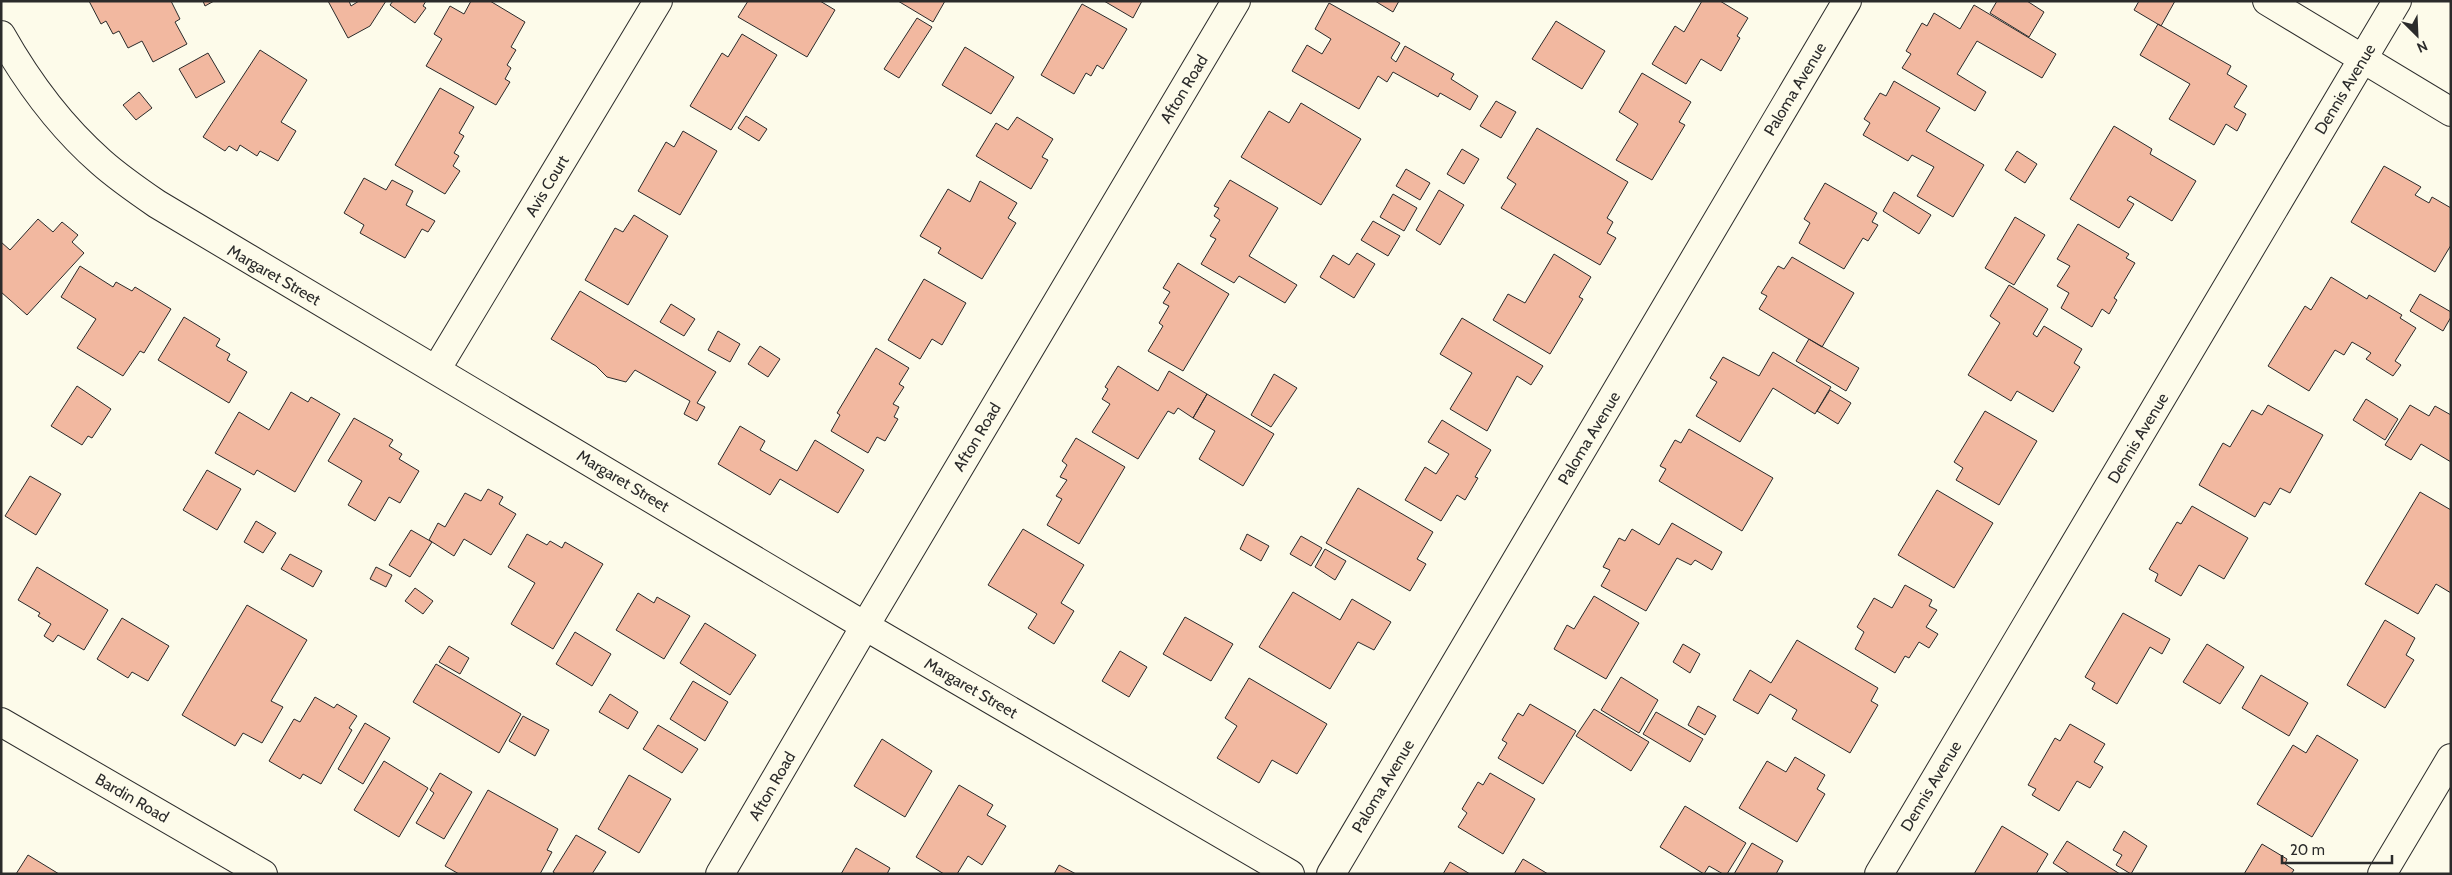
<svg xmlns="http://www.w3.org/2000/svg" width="2452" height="875" viewBox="0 0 2452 875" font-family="Cabin,sans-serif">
<rect width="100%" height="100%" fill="#fdfbea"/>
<!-- building -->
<path fill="#f2b8a0" stroke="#2b2b2b" d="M 89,1 L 171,1 L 180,19 L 175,22 L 187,44 L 153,62 L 142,41 L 128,48 L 119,31 L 113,34 L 106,21 L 101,24 Z
M 203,1 L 214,1 L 205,6 Z
M 328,1 L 349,1 L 351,6 L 359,1 L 386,1 L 370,26 L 348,38 Z
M 393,1 L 426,1 L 423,6 L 426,8 L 415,23 L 390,5 Z
M 471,1 L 490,1 L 525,22 L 511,47 L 516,50 L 507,65 L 511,68 L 505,79 L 510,82 L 496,105 L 426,66 L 442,39 L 434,34 L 450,6 L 464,14 Z
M 748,1 L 820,1 L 835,10 L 807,57 L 738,17 Z
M 898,1 L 945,1 L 933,22 Z
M 1104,1 L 1142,1 L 1133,18 Z
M 1375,1 L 1399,1 L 1393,12 Z
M 1702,1 L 1720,1 L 1748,18 L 1737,36 L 1740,38 L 1721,71 L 1701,59 L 1686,84 L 1652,64 L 1675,26 L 1684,32 Z
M 1997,1 L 2027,1 L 2044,12 L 2029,37 L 1990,13 Z
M 2139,1 L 2175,1 L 2161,26 L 2134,10 Z
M 1329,3 L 1400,43 L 1391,58 L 1396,62 L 1405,46 L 1454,74 L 1451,79 L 1478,96 L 1470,110 L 1440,93 L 1438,97 L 1393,72 L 1387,82 L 1378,76 L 1359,109 L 1292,71 L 1307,45 L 1322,54 L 1331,39 L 1315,29 Z
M 1082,4 L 1127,29 L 1103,69 L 1097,65 L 1091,76 L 1086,73 L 1074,94 L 1041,75 Z
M 1974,5 L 2056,54 L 2042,78 L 1977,41 L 1957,74 L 1986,92 L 1975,111 L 1902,68 L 1911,54 L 1906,51 L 1922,23 L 1927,26 L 1934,13 L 1960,29 Z
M 917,18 L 932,27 L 899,78 L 884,69 Z
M 1556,21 L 1605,51 L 1582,89 L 1532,59 Z
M 2158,24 L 2231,66 L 2227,74 L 2247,86 L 2234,107 L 2246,114 L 2237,131 L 2226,124 L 2214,145 L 2169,119 L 2190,84 L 2140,55 Z
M 742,34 L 777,55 L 731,130 L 690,106 L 722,53 L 728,57 Z
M 965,47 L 1014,77 L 991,114 L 942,85 Z
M 260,50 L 307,80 L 281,122 L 296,131 L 278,161 L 260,151 L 257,156 L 240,145 L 237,151 L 229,146 L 225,151 L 203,137 Z
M 208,53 L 225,82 L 196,98 L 179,69 Z
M 1642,73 L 1691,102 L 1679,122 L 1685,125 L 1652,180 L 1616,160 L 1638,124 L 1619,112 Z
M 1894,81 L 1940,108 L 1926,131 L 1984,165 L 1953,217 L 1917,196 L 1934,167 L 1912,155 L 1908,161 L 1863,135 L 1870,123 L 1864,119 L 1880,93 L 1886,96 Z
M 440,88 L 474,107 L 459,133 L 464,136 L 454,153 L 459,156 L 453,166 L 460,171 L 445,194 L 395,165 Z
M 139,92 L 152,108 L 136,120 L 123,105 Z
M 1496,101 L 1516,112 L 1501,138 L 1480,126 Z
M 1301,103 L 1361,139 L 1321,205 L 1241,157 L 1269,111 L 1289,123 Z
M 746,116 L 767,129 L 759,141 L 738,128 Z
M 1017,117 L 1053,139 L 1042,157 L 1048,160 L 1031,189 L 976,156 L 996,123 L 1008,130 Z
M 2114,126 L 2152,149 L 2150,154 L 2196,181 L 2172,221 L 2130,196 L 2127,200 L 2134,204 L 2119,228 L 2070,199 Z
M 1537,128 L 1628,182 L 1607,218 L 1613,222 L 1607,233 L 1616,238 L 1600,265 L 1501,208 L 1516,184 L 1507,178 Z
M 683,131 L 717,151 L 680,215 L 638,191 L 666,142 L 674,147 Z
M 1462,149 L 1479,159 L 1464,184 L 1447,174 Z
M 2017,151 L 2037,164 L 2025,183 L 2005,170 Z
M 2384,166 L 2421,187 L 2415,195 L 2429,203 L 2432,197 L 2451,208 L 2451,245 L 2435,272 L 2351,222 Z
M 1406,169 L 1430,183 L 1420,200 L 1396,186 Z
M 364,178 L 386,190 L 392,180 L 413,191 L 406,205 L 435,221 L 428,232 L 422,229 L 405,258 L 360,233 L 364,225 L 344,213 Z
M 1230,180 L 1278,208 L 1249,256 L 1297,285 L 1285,303 L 1239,276 L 1234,283 L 1201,264 L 1216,239 L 1210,236 L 1220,220 L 1214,216 L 1219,208 L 1214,206 Z
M 980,181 L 1017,203 L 1008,218 L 1016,223 L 982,279 L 938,253 L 941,248 L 920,236 L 948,189 L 970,202 Z
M 1825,183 L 1877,213 L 1872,222 L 1878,225 L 1868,241 L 1863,238 L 1844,269 L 1799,243 L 1810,223 L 1804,219 Z
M 1439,190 L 1464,205 L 1440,245 L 1416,230 Z
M 1894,192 L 1931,215 L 1919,234 L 1883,211 Z
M 1393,194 L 1417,208 L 1404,231 L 1380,217 Z
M 634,215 L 668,236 L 628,305 L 585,280 L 615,228 L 623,232 Z
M 2015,217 L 2045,235 L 2014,285 L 1985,268 Z
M 38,219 L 53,232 L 62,222 L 78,235 L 72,242 L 84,253 L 27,315 L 1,292 L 1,242 L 10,250 Z
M 1373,221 L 1400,236 L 1388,256 L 1361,240 Z
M 2078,224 L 2129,254 L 2126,258 L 2135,263 L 2114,298 L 2117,300 L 2109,314 L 2102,309 L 2092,327 L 2061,308 L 2069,293 L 2057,286 L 2070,266 L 2057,259 Z
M 1357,253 L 1375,264 L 1354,298 L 1320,277 L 1333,255 L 1349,265 Z
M 1554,254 L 1591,277 L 1579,297 L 1583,299 L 1550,354 L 1493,320 L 1508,294 L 1525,303 Z
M 1792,257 L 1854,293 L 1822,347 L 1759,309 L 1767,296 L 1761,293 L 1778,266 L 1784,269 Z
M 1178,263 L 1229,294 L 1183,371 L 1148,351 L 1163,326 L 1159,323 L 1169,306 L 1163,303 L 1170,292 L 1163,288 Z
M 80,266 L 113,287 L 116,282 L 132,291 L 135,287 L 171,309 L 144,353 L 140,351 L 123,376 L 77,348 L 96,319 L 61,297 Z
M 2331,277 L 2367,299 L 2369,295 L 2402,315 L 2400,318 L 2416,328 L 2395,361 L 2401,365 L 2393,376 L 2366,359 L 2371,353 L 2352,342 L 2344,355 L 2335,350 L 2309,391 L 2268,366 L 2305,306 L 2311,310 Z
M 924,279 L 966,303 L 942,345 L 932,339 L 920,359 L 888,340 Z
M 2009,285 L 2048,309 L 2033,334 L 2037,337 L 2044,326 L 2082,349 L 2074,363 L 2080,367 L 2053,412 L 2017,391 L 2011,401 L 1968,375 L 2000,323 L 1990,316 Z
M 580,291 L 716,372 L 697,403 L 705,407 L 697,421 L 684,414 L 690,401 L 635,370 L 626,382 L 607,377 L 596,366 L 551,339 Z
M 2420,294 L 2451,312 L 2451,317 L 2443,331 L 2410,311 Z
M 671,304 L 695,319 L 684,336 L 660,322 Z
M 184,317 L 220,339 L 216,346 L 230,354 L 227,360 L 247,372 L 229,403 L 158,360 Z
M 1462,318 L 1543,366 L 1531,385 L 1517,376 L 1487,431 L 1450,409 L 1472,373 L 1440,354 Z
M 718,331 L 740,344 L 730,362 L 708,350 Z
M 1809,339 L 1859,368 L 1846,391 L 1796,361 Z
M 760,346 L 780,359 L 768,377 L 748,364 Z
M 876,348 L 909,368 L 899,384 L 904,387 L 893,404 L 899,407 L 894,417 L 898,419 L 885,441 L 877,437 L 868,453 L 831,431 L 840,415 L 837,413 Z
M 1773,352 L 1831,387 L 1815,414 L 1773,388 L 1740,442 L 1696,416 L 1717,382 L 1710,378 L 1723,357 L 1759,376 Z
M 1118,366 L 1158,391 L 1169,371 L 1207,394 L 1193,418 L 1178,408 L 1174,414 L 1168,411 L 1138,459 L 1092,432 L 1110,404 L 1102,399 L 1108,389 L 1105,387 Z
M 1274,374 L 1297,388 L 1271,427 L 1251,415 Z
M 77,386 L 111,409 L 92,438 L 88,436 L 82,445 L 51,426 Z
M 1830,390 L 1851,403 L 1838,424 L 1817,411 Z
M 291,392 L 308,402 L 311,397 L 340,414 L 295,492 L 257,470 L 254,475 L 215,453 L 239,412 L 269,430 Z
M 1207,394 L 1274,434 L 1243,486 L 1199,459 L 1215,431 L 1193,418 Z
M 2366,399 L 2398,419 L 2385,440 L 2353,420 Z
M 2268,405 L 2323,435 L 2290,493 L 2280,488 L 2270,505 L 2264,502 L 2255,517 L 2199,485 L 2223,443 L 2230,447 L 2252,410 L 2262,415 Z
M 2410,405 L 2429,416 L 2435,406 L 2451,415 L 2451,462 L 2421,444 L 2411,460 L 2385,445 Z
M 1985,411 L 2037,441 L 1999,505 L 1956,480 L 1963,468 L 1954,462 Z
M 354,418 L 393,440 L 389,446 L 402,454 L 399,459 L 419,471 L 400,503 L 389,497 L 375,521 L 348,505 L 362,481 L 328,461 Z
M 1442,420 L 1491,450 L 1475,477 L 1478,478 L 1465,500 L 1457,495 L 1441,521 L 1405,500 L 1425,467 L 1436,474 L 1449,454 L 1428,442 Z
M 740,426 L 765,441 L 760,450 L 797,471 L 815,440 L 864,470 L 838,513 L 780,479 L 770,495 L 718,464 Z
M 1689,429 L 1773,478 L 1742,531 L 1659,481 L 1666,469 L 1660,466 L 1675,440 L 1681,443 Z
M 1076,438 L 1125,467 L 1079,544 L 1047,525 L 1062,499 L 1056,496 L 1067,480 L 1060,477 L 1067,465 L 1062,461 Z
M 207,470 L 241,489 L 217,530 L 183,510 Z
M 30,476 L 61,494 L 36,535 L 5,516 Z
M 1358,488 L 1433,532 L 1417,559 L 1426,564 L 1410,591 L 1326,543 Z
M 488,489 L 503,497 L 499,504 L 516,514 L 491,555 L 464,539 L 454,556 L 429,540 L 438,523 L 445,527 L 465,493 L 481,501 Z
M 1937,490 L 1993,523 L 1954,588 L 1898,555 Z
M 2420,492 L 2451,510 L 2451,593 L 2436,584 L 2418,614 L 2365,584 Z
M 2192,506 L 2248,538 L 2224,579 L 2199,565 L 2181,596 L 2155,581 L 2158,574 L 2149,569 L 2177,522 L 2181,524 Z
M 256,521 L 276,533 L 263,553 L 244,542 Z
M 1672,523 L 1722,552 L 1712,570 L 1695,560 L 1691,565 L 1677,558 L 1646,611 L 1601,586 L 1610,570 L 1603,567 L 1619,538 L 1625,541 L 1632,529 L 1659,545 Z
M 1023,529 L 1084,565 L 1061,603 L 1074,611 L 1054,644 L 1028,628 L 1037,614 L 988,585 Z
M 411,530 L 432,542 L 410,577 L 389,565 Z
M 527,534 L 547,545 L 550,541 L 562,548 L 565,542 L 603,564 L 553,649 L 511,624 L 535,583 L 508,567 Z
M 1247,534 L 1269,546 L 1261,561 L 1240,549 Z
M 1301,536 L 1322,548 L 1311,566 L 1290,554 Z
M 1325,549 L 1346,561 L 1335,580 L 1315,567 Z
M 290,554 L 322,571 L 313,587 L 281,569 Z
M 37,567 L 108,610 L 84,650 L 58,635 L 53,642 L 44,636 L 51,624 L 38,616 L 40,613 L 18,600 Z
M 376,567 L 392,575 L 386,587 L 370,579 Z
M 1905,585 L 1932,600 L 1929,606 L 1937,610 L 1926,627 L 1938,634 L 1929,648 L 1919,642 L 1909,658 L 1905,656 L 1895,673 L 1855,649 L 1864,632 L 1857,627 L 1874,598 L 1892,608 Z
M 415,588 L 433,601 L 423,614 L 405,601 Z
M 1293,592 L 1340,620 L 1352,599 L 1391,622 L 1374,650 L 1358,642 L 1330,689 L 1259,647 Z
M 638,593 L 654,603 L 657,597 L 690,616 L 664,659 L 616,630 Z
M 1594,596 L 1639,623 L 1606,679 L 1554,649 L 1567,625 L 1574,629 Z
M 247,605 L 307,640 L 271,701 L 283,707 L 262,743 L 243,733 L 235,746 L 182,715 Z
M 2123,613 L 2170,639 L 2162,654 L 2150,647 L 2117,704 L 2092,689 L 2095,683 L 2085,677 Z
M 1185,617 L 1233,644 L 1211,681 L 1163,654 Z
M 122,618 L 169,646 L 148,681 L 132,672 L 128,678 L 97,659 Z
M 2385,620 L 2415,638 L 2406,655 L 2414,660 L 2385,708 L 2347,685 Z
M 705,623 L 756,655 L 730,695 L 680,663 Z
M 575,632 L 611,654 L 592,686 L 556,664 Z
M 1797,640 L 1878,688 L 1871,701 L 1878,705 L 1850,753 L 1792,719 L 1797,710 L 1770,694 L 1758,714 L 1733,700 L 1750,670 L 1771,683 Z
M 1683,644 L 1700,654 L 1690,673 L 1673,662 Z
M 2207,644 L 2244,667 L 2220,704 L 2183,682 Z
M 449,646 L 469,658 L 460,674 L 439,662 Z
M 1120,651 L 1147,667 L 1129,697 L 1102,681 Z
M 436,664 L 521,714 L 499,753 L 413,702 Z
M 2261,675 L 2308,703 L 2289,736 L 2242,708 Z
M 1621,677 L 1658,700 L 1639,733 L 1601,710 Z
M 1249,678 L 1327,724 L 1297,774 L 1272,760 L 1259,783 L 1217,758 L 1237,726 L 1225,718 Z
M 693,681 L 728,702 L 705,741 L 670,719 Z
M 610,694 L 638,712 L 628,729 L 599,712 Z
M 315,697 L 334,708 L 337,704 L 357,716 L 349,728 L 352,730 L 321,784 L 303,774 L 300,779 L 269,761 L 294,719 L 300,722 Z
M 1530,704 L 1576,731 L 1543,784 L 1498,758 L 1507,743 L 1502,740 L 1518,713 L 1523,716 Z
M 1698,706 L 1716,716 L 1705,735 L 1688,725 Z
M 1594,709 L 1649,742 L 1631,771 L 1576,736 Z
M 1656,712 L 1703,739 L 1690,762 L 1643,734 Z
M 523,716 L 549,730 L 535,756 L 509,741 Z
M 365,723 L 390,738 L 363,784 L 338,769 Z
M 2070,724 L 2105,744 L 2094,762 L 2103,767 L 2090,788 L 2077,781 L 2059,811 L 2032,795 L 2036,789 L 2028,785 L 2055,738 L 2060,741 Z
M 658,725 L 698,749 L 682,773 L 643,749 Z
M 2317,735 L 2358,760 L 2312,837 L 2257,804 L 2293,745 L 2306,753 Z
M 882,739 L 932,771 L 905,817 L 854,786 Z
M 1795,757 L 1825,775 L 1817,789 L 1825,794 L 1797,842 L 1739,808 L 1767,761 L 1786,772 Z
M 384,761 L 428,788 L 399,837 L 354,810 Z
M 440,773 L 472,792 L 444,839 L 416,823 L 434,793 L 430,790 Z
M 1490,773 L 1535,799 L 1503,854 L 1458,827 L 1467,813 L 1462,809 L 1478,782 L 1483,785 Z
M 629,775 L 671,799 L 639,853 L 598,829 Z
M 959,785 L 993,805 L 987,815 L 1006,826 L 982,865 L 968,856 L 957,874 L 944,874 L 916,857 Z
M 488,790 L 558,829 L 547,850 L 552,852 L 540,874 L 459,874 L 445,866 Z
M 1685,806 L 1746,843 L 1727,874 L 1723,874 L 1709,866 L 1704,874 L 1660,847 Z
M 2002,826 L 2048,854 L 2036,874 L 1974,874 Z
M 2124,831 L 2147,846 L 2131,874 L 2116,865 L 2122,855 L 2113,850 Z
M 576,835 L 606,852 L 592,874 L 556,874 L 553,872 Z
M 2067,841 L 2120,874 L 2070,874 L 2053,863 Z
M 1752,843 L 1783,861 L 1776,874 L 1734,874 Z
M 2262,844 L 2287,859 L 2285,864 L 2294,870 L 2291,874 L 2244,874 Z
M 856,848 L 890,868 L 887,874 L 841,874 Z
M 28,855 L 59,874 L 16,874 Z
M 1523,859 L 1548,874 L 1514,874 Z
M 1450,862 L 1470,874 L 1443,874 Z
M 1059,865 L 1076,874 L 1054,874 Z"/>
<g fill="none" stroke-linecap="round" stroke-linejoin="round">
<!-- minor casing -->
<g stroke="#2b2b2b" stroke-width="30">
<path id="minor" d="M 2267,1 L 2451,112
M 1,35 C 27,81 61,127 101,162 C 119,178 138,191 157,204 L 865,626 L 1290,874
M 436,370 L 658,1
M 1,722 L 263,874
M 720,874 L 865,626 L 1236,1
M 1331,874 L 1847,1
M 1879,874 L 2397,1
M 2382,874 L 2451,758"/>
</g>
<!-- minor -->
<use href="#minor" stroke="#fdfbea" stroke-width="28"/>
</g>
<g text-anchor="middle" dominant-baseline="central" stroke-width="4" stroke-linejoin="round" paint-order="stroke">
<!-- street labels -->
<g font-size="16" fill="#2b2b2b" stroke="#fdfbea">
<text transform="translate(1184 89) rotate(-59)">Afton Road</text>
<text transform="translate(1795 89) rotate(-59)">Paloma Avenue</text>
<text transform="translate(2345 89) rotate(-59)">Dennis Avenue</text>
<text transform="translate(547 186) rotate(-59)">Avis Court</text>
<text transform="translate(274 275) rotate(30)">Margaret Street</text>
<text transform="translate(977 437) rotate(-59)">Afton Road</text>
<text transform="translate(1589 438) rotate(-59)">Paloma Avenue</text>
<text transform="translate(2138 438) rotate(-59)">Dennis Avenue</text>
<text transform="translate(623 481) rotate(31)">Margaret Street</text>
<text transform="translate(971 688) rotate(30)">Margaret Street</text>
<text transform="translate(772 786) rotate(-60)">Afton Road</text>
<text transform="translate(1383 786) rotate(-59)">Paloma Avenue</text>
<text transform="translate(1931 786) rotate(-59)">Dennis Avenue</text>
<text transform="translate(132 798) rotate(30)">Bardin Road</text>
</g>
</g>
<!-- border -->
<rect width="2452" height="875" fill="none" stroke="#2b2b2b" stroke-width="5"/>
<!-- north arrow -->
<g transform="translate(2417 35) rotate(156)" stroke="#fdfbea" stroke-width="4" paint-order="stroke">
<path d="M0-4L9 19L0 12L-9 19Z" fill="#2b2b2b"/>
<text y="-8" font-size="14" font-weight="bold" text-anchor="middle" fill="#2b2b2b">N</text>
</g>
<!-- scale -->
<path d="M2282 855v8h110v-8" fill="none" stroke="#2b2b2b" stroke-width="2.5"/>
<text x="2290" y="855" font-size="15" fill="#2b2b2b" stroke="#fdfbea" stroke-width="4" paint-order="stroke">20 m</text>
</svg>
